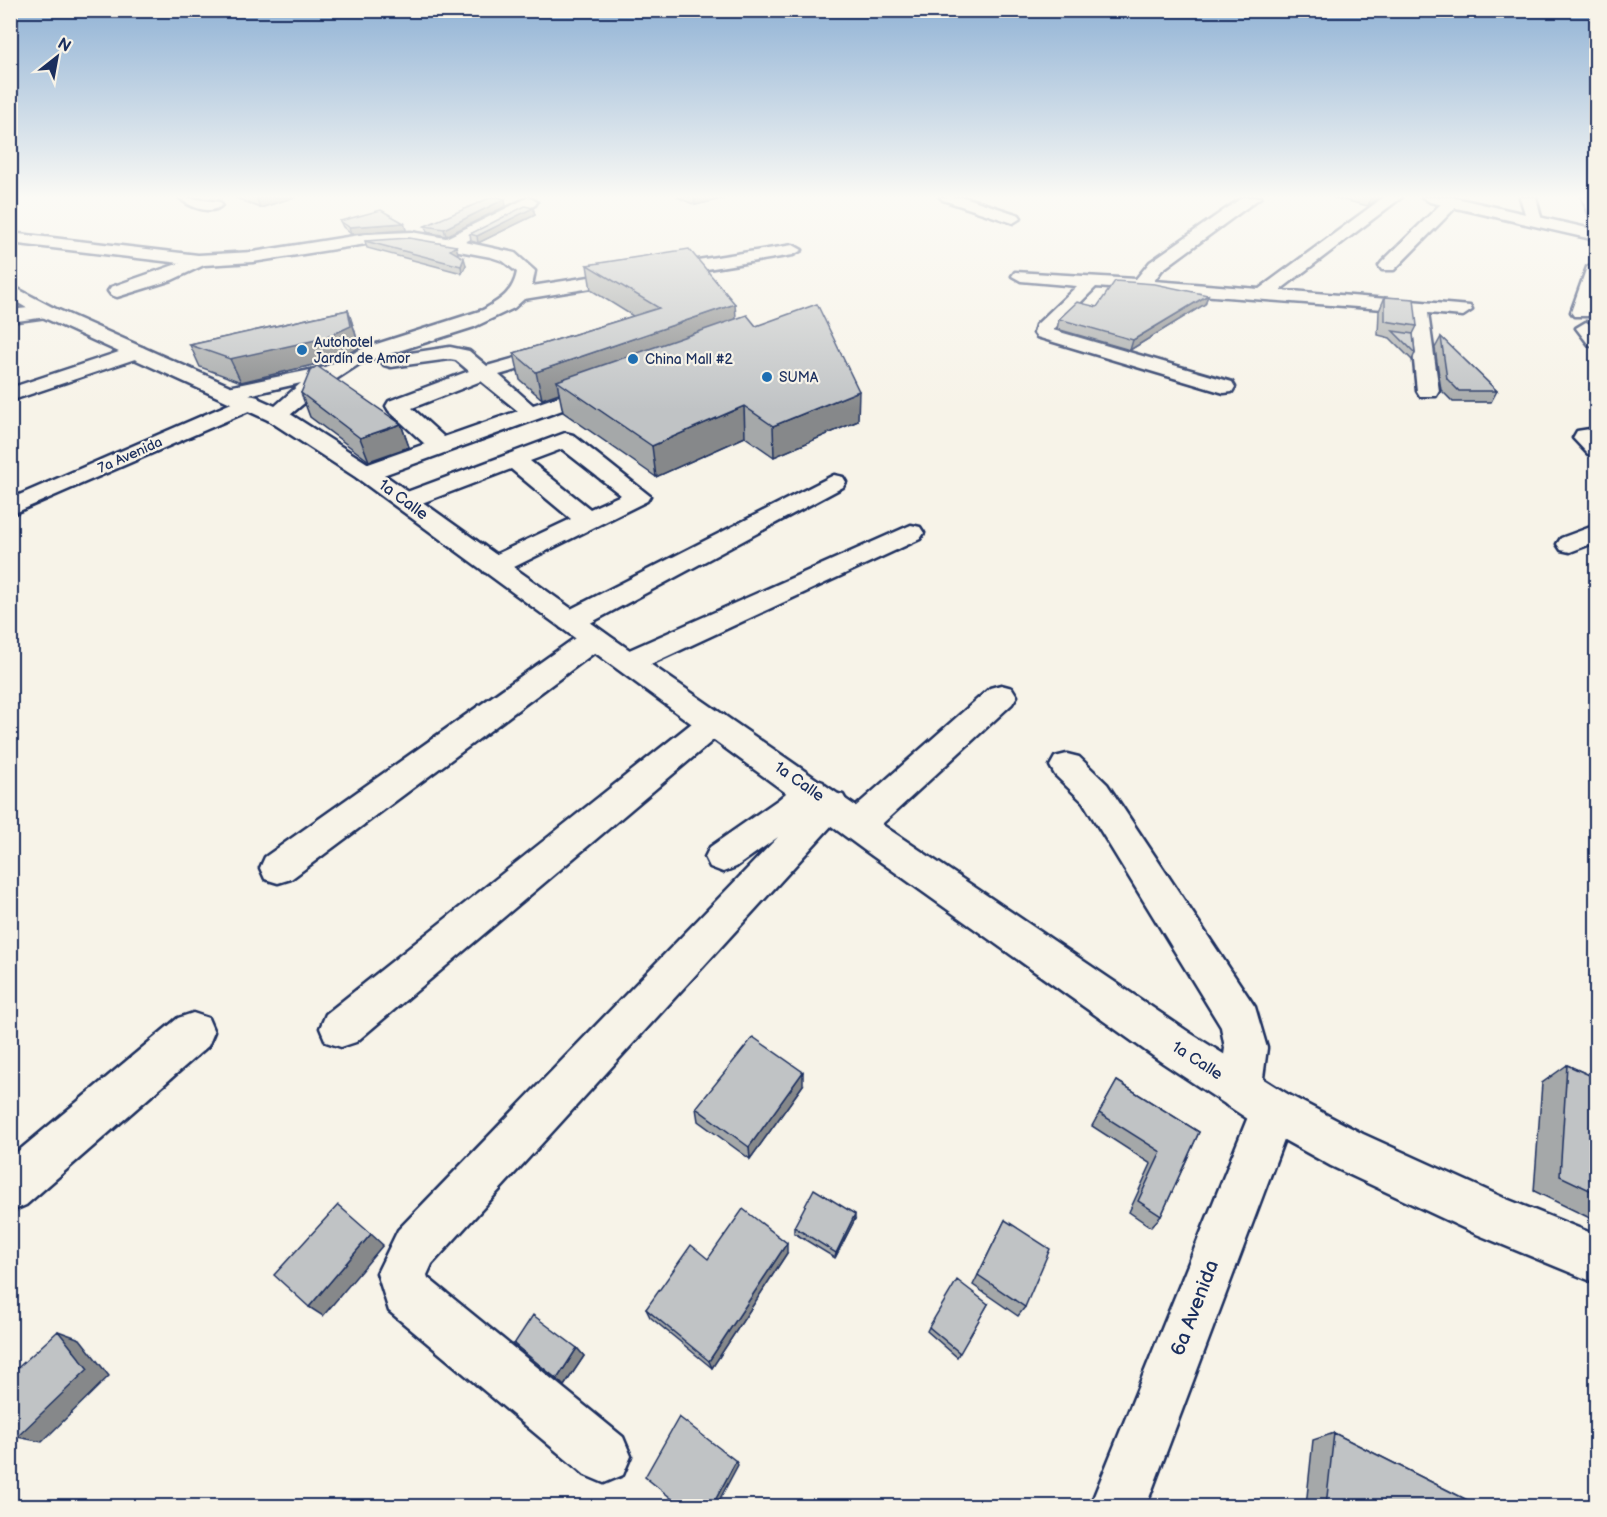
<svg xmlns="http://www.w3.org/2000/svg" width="1607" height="1517" viewBox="0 0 1607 1517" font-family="'Balsamiq Sans',sans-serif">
<rect width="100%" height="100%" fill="#f7f3e8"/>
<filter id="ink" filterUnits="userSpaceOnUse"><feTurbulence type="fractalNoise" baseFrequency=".0167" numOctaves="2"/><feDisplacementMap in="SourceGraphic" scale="12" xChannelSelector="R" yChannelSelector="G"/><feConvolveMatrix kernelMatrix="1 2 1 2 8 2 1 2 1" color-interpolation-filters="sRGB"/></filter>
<g filter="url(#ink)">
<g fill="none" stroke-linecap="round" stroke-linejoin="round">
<!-- minor casing -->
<g stroke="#1b2f5e" stroke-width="5">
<path id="minor" d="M 179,197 L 220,202 L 222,205 C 212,216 188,207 179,197 Z
M 529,197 L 537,202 L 535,205 L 465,242 L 515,253 L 535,271 L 532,286 L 793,245 L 802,250 L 793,255 L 524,299 L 514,308 L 474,327 L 361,363 L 321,389 L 284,420 L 268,420 L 265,415 L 301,383 L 231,399 L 223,398 L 220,393 L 223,388 L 325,367 L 364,348 L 483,310 C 500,300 513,293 517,272 L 503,261 L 491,257 L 411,242 L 366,244 L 253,262 L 204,265 L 172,280 L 117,297 L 111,295 L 108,291 L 111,287 L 180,263 L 10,243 L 10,233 L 198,255 L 253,252 L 366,234 L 411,232 L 446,238 Z
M 940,197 L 964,197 L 1019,215 L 1021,218 L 1013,223 L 1007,221 L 943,200 Z
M 1243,197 L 1261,197 L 1162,270 L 1154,281 L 1259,289 L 1384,197 L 1402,197 L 1280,290 L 1470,306 L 1472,310 L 1463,316 L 1428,313 L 1439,391 L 1436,396 L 1420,396 L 1417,391 L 1409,311 L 1096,287 L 1053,330 L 1232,382 L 1235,387 L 1232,392 L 1224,393 L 1037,337 L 1034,333 L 1036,325 L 1077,286 L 1021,281 L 1012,276 L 1015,272 L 1136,279 L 1150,262 Z
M 1452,197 L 1460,202 L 1458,205 L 1394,270 L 1382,270 L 1379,266 L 1382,262 L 1446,199 Z
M 1520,197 L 1536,197 L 1542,221 L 1540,224 L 1528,224 Z
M 1582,197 L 1596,197 L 1596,218 L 1590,216 Z
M 1596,262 C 1598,279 1598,301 1588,316 L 1574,316 L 1571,312 L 1587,267 Z
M 47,306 L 54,308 L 57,312 L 54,316 L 10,322 L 10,310 Z
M 1586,322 L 1596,328 L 1596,347 L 1589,345 L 1576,328 Z
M 137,346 L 144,348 L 147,352 L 144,356 L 10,401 L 10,388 Z
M 558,346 L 565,348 L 568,352 L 565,356 L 499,375 L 533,405 L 604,381 L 612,382 L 615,387 L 612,392 L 375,478 L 366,480 L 357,478 L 354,473 L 357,468 L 425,444 L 389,411 L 386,406 L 389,401 L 469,371 L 456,360 L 450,359 L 391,367 L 384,365 L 381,361 L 384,357 L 450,347 L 469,351 L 487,366 ZM 481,381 L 518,411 L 444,437 L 412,408 Z
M 250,395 L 258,397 L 261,402 L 258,407 L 10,515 L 10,499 Z
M 1596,428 L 1596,456 L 1588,454 L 1573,438 L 1577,431 Z
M 565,433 L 573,435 L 650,496 L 647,501 L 504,572 L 494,574 L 484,572 L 481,566 L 484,560 L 571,519 L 511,469 L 414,506 L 405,508 L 396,506 L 393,501 L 396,496 ZM 562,449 L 621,495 L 590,509 L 530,461 Z
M 834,475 L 843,477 L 846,482 L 843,487 L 581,628 L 571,630 L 561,628 L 557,621 L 561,614 Z
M 911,525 L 920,527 L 924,533 L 920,539 L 640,669 L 629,672 L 618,669 L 614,662 L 618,655 Z
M 1596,525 L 1596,542 L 1570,552 L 1561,550 L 1557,544 L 1561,538 Z
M 592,630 L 602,633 L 607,640 L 602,647 L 291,879 L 278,883 L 265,879 L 260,868 L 265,857 L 582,633 Z
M 1001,685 L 1012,688 L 1017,696 L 1012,704 L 870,835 L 858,839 L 846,835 L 840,825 L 846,815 L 990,688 Z
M 713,712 L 724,715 L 729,723 L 724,731 L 356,1042 L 341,1047 L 326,1042 L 320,1028 L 326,1014 L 702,715 Z
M 1067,754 L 1079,757 L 1107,784 L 1255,1007 L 1267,1048 L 1261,1093 L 1273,1088 L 1289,1095 L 1295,1110 L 1146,1506 L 1090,1506 L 1252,1107 L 1241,1111 L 1226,1105 L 1219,1090 L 1225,1048 L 1221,1027 L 1083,802 L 1055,775 L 1050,766 L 1055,757 Z
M 811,778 L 823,782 L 828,792 L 843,795 L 848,804 L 843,813 L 432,1264 L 427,1275 L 428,1278 L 623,1437 L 631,1456 L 623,1475 L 604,1483 L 585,1475 L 389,1311 L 377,1273 L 398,1230 L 778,837 L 736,867 L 723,872 L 710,867 L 705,857 L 710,847 L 779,799 L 799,782 Z
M 193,1013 L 208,1018 L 214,1032 L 208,1046 L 26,1205 L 10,1212 L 10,1158 L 178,1018 Z"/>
</g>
<!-- major casing -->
<g stroke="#1b2f5e" stroke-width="5">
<path id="major" d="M 1422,197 L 1451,197 L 1596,230 L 1596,240 L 1430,202 Z
M 10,285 L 54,308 L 284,410 L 375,468 L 611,637 L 890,830 L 1190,1033 L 1289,1095 L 1363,1134 L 1504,1198 L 1596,1235 L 1596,1283 L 1474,1233 L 1331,1166 L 1257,1125 L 1160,1061 L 864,850 L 357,478 L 268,420 L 40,316 L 10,298 Z"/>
</g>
<!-- minor -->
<use href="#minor" fill="#f7f3e8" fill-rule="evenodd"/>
<!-- major -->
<use href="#major" fill="#f7f3e8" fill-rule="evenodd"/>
</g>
<!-- wall -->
<path fill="#a5a8a9" stroke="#1b2f5e" stroke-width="1.5" d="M 234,197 L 295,197 L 260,208 Z
M 677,197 L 730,197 L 695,205 Z
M 1331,197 L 1379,197 L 1368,206 Z
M 506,206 L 446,236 L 427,232 L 425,226 Z
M 533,208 L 535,215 L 478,243 L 471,241 L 470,234 Z
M 340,221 L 404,223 L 406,230 L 351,234 L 343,227 Z
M 365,241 L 458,253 L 457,254 L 466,265 L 462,273 L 367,248 Z
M 587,265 L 756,326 L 858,421 L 774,457 L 745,437 L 656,477 L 563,412 L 559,393 L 542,399 L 520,380 L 514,353 L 633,316 L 591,290 Z
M 1208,295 L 1205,304 L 1130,350 L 1057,329 L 1059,319 L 1097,307 Z
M 1385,297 L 1417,326 L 1413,334 L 1415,353 L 1412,360 L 1390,338 L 1378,335 L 1379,311 Z
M 348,310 L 355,332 L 359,348 L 334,360 L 241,382 L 200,367 L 190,345 Z
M 1441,337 L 1497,391 L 1491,402 L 1453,402 L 1441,390 L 1435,348 Z
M 301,393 L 401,424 L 409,447 L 369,461 L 310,417 Z
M 1567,1065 L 1596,1078 L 1596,1221 L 1534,1191 L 1542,1083 Z
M 1117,1081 L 1199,1132 L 1161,1216 L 1151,1227 L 1129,1212 L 1151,1164 L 1092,1126 Z
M 803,1085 L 750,1159 L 698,1121 L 696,1108 Z
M 855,1219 L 835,1258 L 794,1233 L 794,1227 Z
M 1005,1220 L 1025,1307 L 1018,1316 L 973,1285 Z
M 787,1253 L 712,1368 L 650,1317 L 646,1309 L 708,1259 Z
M 988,1304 L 957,1357 L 927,1331 L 929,1327 Z
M 514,1344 L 577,1348 L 584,1356 L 564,1386 Z
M 1334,1433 L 1479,1506 L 1306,1506 L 1313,1440 Z"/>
<!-- shaded-wall -->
<path fill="#86888a" stroke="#1b2f5e" stroke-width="1.5" d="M 264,197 L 295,197 L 260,208 L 257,199 Z
M 694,197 L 730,197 L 695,205 Z
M 1372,197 L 1379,197 L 1368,206 L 1371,198 Z
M 505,199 L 506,206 L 446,236 L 444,229 Z
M 533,208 L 535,215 L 478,243 L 477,236 Z
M 404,223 L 406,230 L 351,234 L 349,227 Z
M 456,246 L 458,253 L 451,256 L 450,250 Z
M 464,258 L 466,265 L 462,273 L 461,266 Z
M 1208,295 L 1205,304 L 1130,350 L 1133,340 Z
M 735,304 L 737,330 L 557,381 L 559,393 L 542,399 L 536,372 Z
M 348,310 L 355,332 L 359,348 L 334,360 L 241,382 L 230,359 Z
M 859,391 L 858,421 L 774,457 L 773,426 Z
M 744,406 L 745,437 L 656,477 L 652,446 Z
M 401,424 L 409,447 L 369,461 L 360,438 Z
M 803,1072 L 803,1085 L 750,1159 L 749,1147 Z
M 855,1214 L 855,1219 L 835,1258 L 836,1253 Z
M 371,1234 L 383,1245 L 323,1316 L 309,1307 Z
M 787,1243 L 787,1253 L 712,1368 L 709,1361 Z
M 58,1331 L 80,1339 L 109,1376 L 42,1442 L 17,1437 Z
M 577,1348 L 584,1356 L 564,1386 L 557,1379 Z
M 736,1461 L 738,1465 L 716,1506 L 712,1506 Z"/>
<!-- building -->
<path fill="#c0c3c5" stroke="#1b2f5e" stroke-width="1.5" d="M 252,197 L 264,197 L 257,199 Z
M 492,197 L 498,197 L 505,199 L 444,229 L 425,226 Z
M 525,206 L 533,208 L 477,236 L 470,234 Z
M 381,210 L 404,223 L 349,227 L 340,221 Z
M 409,238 L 456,246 L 450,250 L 464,258 L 461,266 L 365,241 Z
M 689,249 L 735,304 L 536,372 L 514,353 L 659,308 L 587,265 Z
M 1115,281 L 1155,284 L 1208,295 L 1133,340 L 1059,319 L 1077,302 L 1097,307 Z
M 1385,297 L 1414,299 L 1417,326 L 1385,321 Z
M 817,304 L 859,391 L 773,426 L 744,406 L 652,446 L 557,381 L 747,315 L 756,326 Z
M 348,310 L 351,326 L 325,338 L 230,359 L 190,345 Z
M 1393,331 L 1413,334 L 1415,353 Z
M 1441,337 L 1497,391 L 1459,391 L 1447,379 Z
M 317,366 L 401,424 L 360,438 L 301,393 L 310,371 Z
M 753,1037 L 803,1072 L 749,1147 L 696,1108 Z
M 1567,1065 L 1596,1078 L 1596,1193 L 1560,1176 Z
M 1117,1081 L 1199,1132 L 1161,1216 L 1138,1201 L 1161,1152 L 1099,1113 Z
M 814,1189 L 855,1214 L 836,1253 L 794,1227 Z
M 338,1205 L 371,1234 L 309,1307 L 274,1275 Z
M 743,1209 L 787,1243 L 709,1361 L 646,1309 L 691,1245 L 708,1259 Z
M 1005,1220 L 1050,1249 L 1025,1307 L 978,1275 Z
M 957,1280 L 988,1304 L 960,1353 L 929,1327 Z
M 533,1315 L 577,1348 L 557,1379 L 514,1344 Z
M 58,1331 L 88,1369 L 17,1437 L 10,1428 L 10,1375 Z
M 679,1417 L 736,1461 L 712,1506 L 681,1506 L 645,1477 Z
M 1334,1433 L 1479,1506 L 1326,1506 Z"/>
</g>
<!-- sky -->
<linearGradient id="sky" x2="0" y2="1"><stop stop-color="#90b2d5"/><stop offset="0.48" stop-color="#fbfaf5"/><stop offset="1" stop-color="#fbfaf5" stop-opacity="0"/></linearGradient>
<rect width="1607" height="410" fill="url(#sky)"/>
<!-- markers -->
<g fill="#1f6fb2" stroke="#f7f3e8" stroke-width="2">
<circle cx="302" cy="350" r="6"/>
<circle cx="633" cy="359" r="6"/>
<circle cx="767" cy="377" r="6"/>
</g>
<g text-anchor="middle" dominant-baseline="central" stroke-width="4.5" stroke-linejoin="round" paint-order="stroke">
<!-- far-poi labels -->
<g font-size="14" fill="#1b2f5e" stroke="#f7f3e8" text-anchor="start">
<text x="314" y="342">Autohotel<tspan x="314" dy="16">Jardín de Amor</tspan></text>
<text x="645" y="359">China Mall #2</text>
<text x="779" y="377">SUMA</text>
</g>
<!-- far-street labels -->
<g font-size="14" fill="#1b2f5e" stroke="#f7f3e8">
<text transform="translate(130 455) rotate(-24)">7a Avenida</text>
</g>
<!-- street labels -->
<g font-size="16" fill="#1b2f5e" stroke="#f7f3e8">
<text transform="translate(403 500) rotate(36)">1a Calle</text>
<text transform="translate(799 782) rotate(35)">1a Calle</text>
<text transform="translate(1197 1061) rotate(33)">1a Calle</text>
</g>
<!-- near-street labels -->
<g font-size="20" fill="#1b2f5e" stroke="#f7f3e8">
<text transform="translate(1195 1308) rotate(-69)">6a Avenida</text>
</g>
</g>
<!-- margin -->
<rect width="1607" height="1517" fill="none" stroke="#f7f3e8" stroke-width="36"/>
<rect x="18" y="18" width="1571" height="1481" fill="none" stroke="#1b2f5e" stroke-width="2" filter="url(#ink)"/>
<!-- north arrow -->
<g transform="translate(57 57) rotate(31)" stroke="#f7f3e8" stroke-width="4.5" paint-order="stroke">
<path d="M0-4.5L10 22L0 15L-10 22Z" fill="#1b2f5e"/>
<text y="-9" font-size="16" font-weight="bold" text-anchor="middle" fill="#1b2f5e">N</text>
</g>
</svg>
